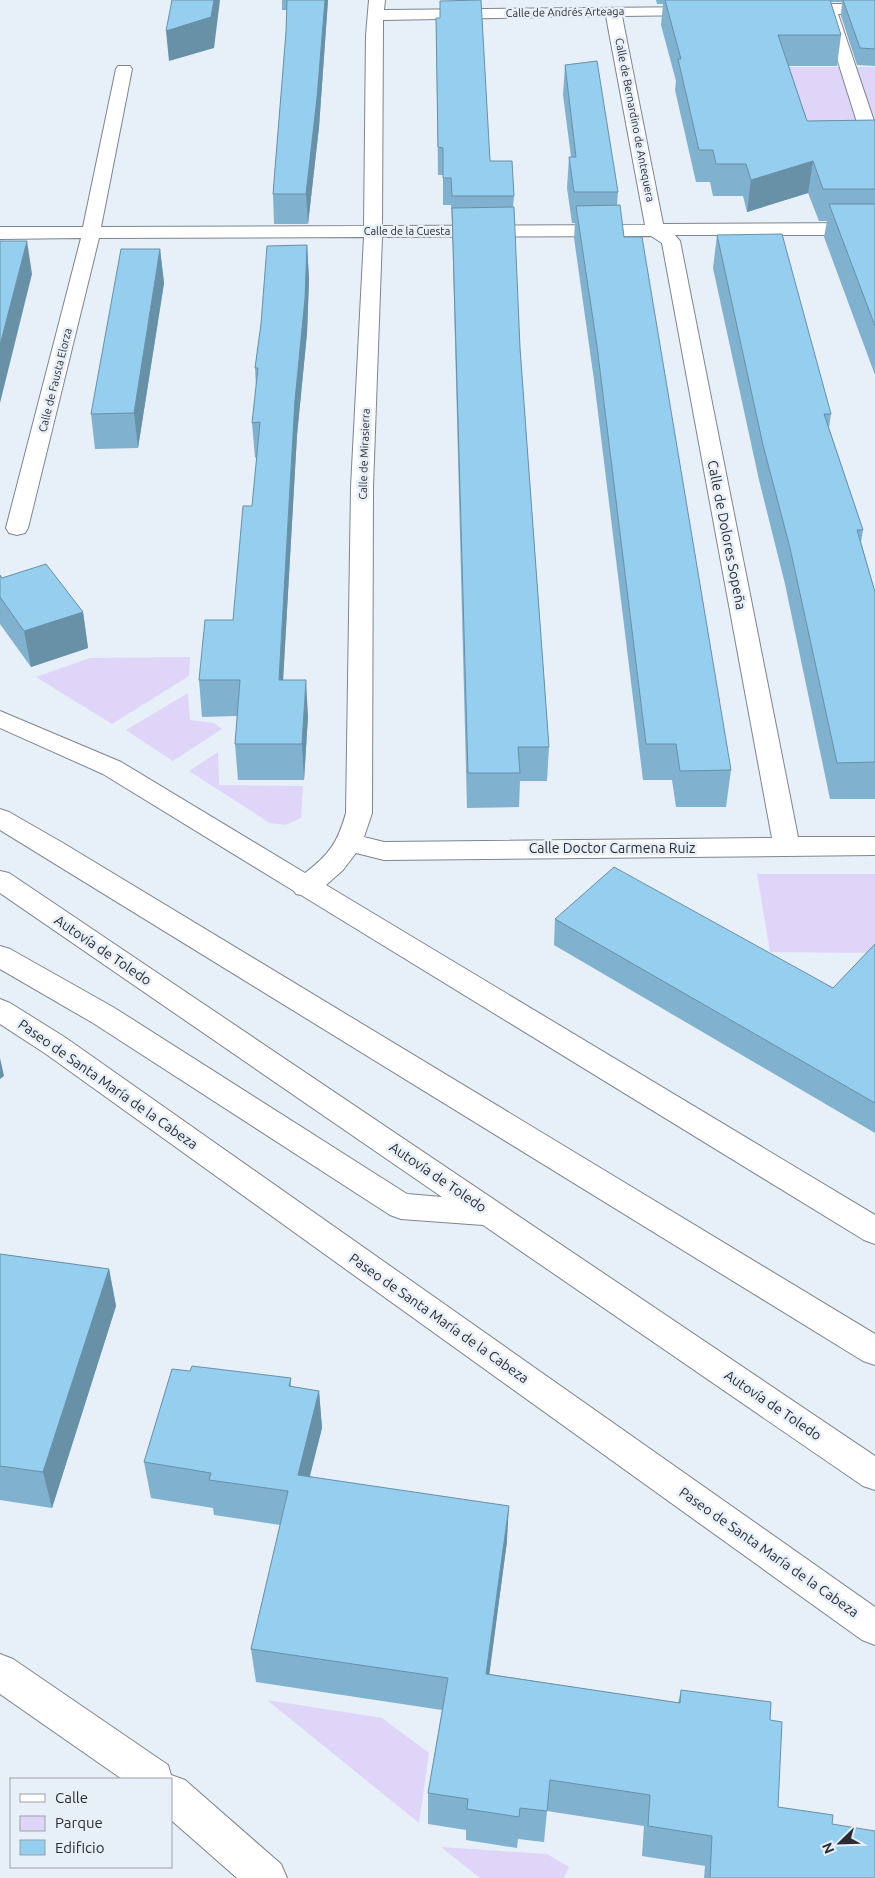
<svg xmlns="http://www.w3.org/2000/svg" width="875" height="1878" viewBox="0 0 875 1878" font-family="Ubuntu,sans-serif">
<rect width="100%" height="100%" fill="#e7eff8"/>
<!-- green -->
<path fill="#dfd5f9" d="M 779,67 L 875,67 L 875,150 L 804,150 Z
M 190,657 L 189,676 L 112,724 L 36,677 L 90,658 Z
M 188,693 L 190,720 L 214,723 L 222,729 L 173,761 L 126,730 Z
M 218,752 L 219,785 L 303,786 L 301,818 L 286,825 L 270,823 L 189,771 Z
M 757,874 L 875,874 L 875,953 L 770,952 Z
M 267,1700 L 382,1718 L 429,1753 L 419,1823 Z
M 441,1847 L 547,1854 L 569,1867 L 564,1878 L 480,1878 Z"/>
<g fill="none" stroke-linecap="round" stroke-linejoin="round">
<!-- minor casing -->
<g stroke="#7f858e" stroke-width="2">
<path id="minor" d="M 369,0 L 385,0 L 384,10 L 704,7 L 707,10 L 704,13 L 699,15 L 622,16 L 663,224 L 875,223 L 875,235 L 675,235 L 680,241 L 798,837 L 875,837 L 875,855 L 384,860 L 356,853 L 343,870 L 326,885 L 875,1215 L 875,1244 L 864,1240 L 301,895 L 296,894 L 294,891 L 103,774 L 0,728 L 0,711 L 121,762 L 305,873 C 329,855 338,842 346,813 L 351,487 L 364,237 L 99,238 L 28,528 L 25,533 L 17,535 L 9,533 L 6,528 L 81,238 L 0,239 L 0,227 L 83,227 L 116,69 L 118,66 L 130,66 L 132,69 L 101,227 L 364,226 L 366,35 ZM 606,16 L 645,225 L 382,226 L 383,20 ZM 651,236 L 662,243 L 772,838 L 384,842 L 364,837 L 372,813 L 373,487 L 382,237 Z
M 797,4 L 875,4 L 875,14 L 838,14 L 875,124 L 875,139 L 864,139 L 861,135 L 823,14 L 792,12 L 789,9 L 792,6 Z
M 0,999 L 10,1003 L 66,1038 L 875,1607 L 875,1645 L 862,1640 L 46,1054 L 0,1024 Z
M 0,1654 L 13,1659 L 168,1765 L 171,1775 L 185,1780 L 281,1864 L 287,1878 L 237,1878 L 171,1820 L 171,1779 L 122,1779 L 0,1694 Z"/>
</g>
<!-- highway casing -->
<g stroke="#7f858e" stroke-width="2">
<path id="highway" d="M 0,809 L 9,812 L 63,843 L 875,1334 L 875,1365 L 863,1361 L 0,830 Z
M 0,871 L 9,873 L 875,1456 L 875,1490 L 863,1486 L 483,1225 L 401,1219 L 390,1215 L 93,1023 L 0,969 L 0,946 L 10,949 L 113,1007 L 407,1194 L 442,1197 L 0,893 Z"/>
</g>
<!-- minor -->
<use href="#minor" fill="#fff" fill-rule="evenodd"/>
<!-- highway -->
<use href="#highway" fill="#fff" fill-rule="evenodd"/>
</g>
<!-- wall -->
<path fill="#80b1ce" d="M 282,0 L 328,0 L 319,127 L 308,224 L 274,224 L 273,194 L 286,32 L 287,10 L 282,10 Z
M 656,0 L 875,0 L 875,66 L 857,65 L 841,16 L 842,2 L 831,2 L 841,35 L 837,66 L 789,66 L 807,121 L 875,120 L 875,375 L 824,237 L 827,221 L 819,221 L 808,193 L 747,212 L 743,196 L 713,196 L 710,182 L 696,182 L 675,90 L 676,81 L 661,25 L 663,4 L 657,4 Z
M 440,1 L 490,161 L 514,196 L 513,207 L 520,348 L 549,747 L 547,781 L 520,781 L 519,807 L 467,808 L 452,224 L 451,205 L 443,205 L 443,175 L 438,175 L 436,18 L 440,18 Z
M 565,65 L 618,192 L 617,205 L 624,237 L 731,770 L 726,807 L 676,807 L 672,780 L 643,780 L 594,380 L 574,238 L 575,223 L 572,223 L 567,188 L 569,157 L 571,157 L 563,95 Z
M 717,235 L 831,414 L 829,428 L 863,530 L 861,542 L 875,592 L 875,799 L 830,799 L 785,584 L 759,480 L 713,268 Z
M 307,245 L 309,279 L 307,333 L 297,435 L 283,680 L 308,716 L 304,780 L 238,780 L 235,744 L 237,716 L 202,717 L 199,680 L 233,620 L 252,506 L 257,457 L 255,458 L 252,423 L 256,387 L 255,368 L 261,324 Z
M 160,249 L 164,283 L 138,448 L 95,449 L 91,414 Z
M 0,575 L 2,578 L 83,612 L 88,648 L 31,667 L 0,624 Z
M 555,919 L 833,988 L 875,944 L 875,1133 L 554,945 Z
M 0,1254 L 109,1269 L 116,1306 L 52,1508 L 0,1500 Z
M 190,1371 L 291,1378 L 291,1387 L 319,1391 L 322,1428 L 310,1476 L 507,1541 L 489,1674 L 678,1703 L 681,1690 L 770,1720 L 778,1807 L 832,1824 L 875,1878 L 704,1878 L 705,1866 L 642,1856 L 644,1826 L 547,1811 L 544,1842 L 518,1839 L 517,1848 L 466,1840 L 466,1830 L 428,1824 L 428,1793 L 442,1710 L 256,1682 L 251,1649 L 280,1525 L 214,1515 L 213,1508 L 151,1498 L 144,1462 Z"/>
<!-- shaded-wall -->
<path fill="#6890a7" d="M 214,0 L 220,0 L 214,48 L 169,61 L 166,31 Z
M 325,0 L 328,0 L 319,127 L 308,224 L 306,194 Z
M 813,161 L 808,193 L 747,212 L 751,180 Z
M 27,241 L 32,274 L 0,403 L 0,345 Z
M 307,245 L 309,279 L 307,333 L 297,435 L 281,716 L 279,680 L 295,400 Z
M 160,249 L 164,283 L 138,448 L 134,413 Z
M 83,612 L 88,648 L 31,667 L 24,631 Z
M 306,680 L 308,716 L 304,780 L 302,744 Z
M 0,1058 L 4,1076 L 0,1079 Z
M 109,1269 L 116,1306 L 52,1508 L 43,1472 Z
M 319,1391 L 322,1428 L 301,1510 L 298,1475 Z
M 509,1506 L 507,1541 L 485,1707 L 486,1674 Z"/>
<!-- building -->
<path fill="#95ceef" stroke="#6890a7" d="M 172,0 L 214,0 L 211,17 L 166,31 Z
M 287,0 L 325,0 L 317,98 L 306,194 L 273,194 L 286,32 Z
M 481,0 L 490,161 L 512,161 L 514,196 L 452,196 L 451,178 L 443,178 L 443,148 L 438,147 L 436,18 L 440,18 L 440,1 Z
M 665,0 L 830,0 L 841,35 L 778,35 L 807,121 L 875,120 L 875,189 L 823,189 L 813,161 L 751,180 L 746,164 L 716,164 L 713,150 L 699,150 L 678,59 L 681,59 Z
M 843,0 L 875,0 L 875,49 L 860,48 Z
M 597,61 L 618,192 L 574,192 L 569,157 L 576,157 L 565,65 Z
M 829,204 L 875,204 L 875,326 Z
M 620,205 L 624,237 L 642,237 L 731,770 L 680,771 L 676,744 L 646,744 L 597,346 L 576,206 Z
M 514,207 L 520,348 L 549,747 L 518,747 L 520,773 L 468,773 L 452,208 Z
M 782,234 L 831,414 L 824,414 L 863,530 L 857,530 L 875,592 L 875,762 L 837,763 L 790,548 L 763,445 L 717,235 Z
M 0,241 L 27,241 L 0,345 Z
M 307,245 L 305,299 L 295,400 L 279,680 L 306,680 L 302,744 L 235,744 L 240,680 L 199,680 L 205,620 L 233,620 L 243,506 L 252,506 L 260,422 L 252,423 L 258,368 L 255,368 L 261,324 L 267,246 Z
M 121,249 L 160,249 L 134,413 L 91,414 Z
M 46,564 L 83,612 L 24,631 L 0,597 L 0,575 L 2,578 Z
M 614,867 L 833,988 L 875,944 L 875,1103 L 555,919 Z
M 0,1254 L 109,1269 L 43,1472 L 0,1466 Z
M 192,1366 L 291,1378 L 289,1386 L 319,1391 L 298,1475 L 509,1506 L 486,1674 L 680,1703 L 681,1690 L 771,1702 L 770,1720 L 782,1722 L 778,1807 L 833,1815 L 832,1824 L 875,1831 L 875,1878 L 710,1878 L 712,1836 L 648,1826 L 650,1795 L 550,1780 L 547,1811 L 520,1808 L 519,1817 L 467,1809 L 468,1799 L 428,1793 L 448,1678 L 251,1649 L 288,1491 L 209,1480 L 211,1473 L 144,1462 L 172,1369 L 190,1371 Z"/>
<g text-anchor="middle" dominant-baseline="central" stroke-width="5" stroke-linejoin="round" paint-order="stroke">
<!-- far-street labels -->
<g font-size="11" fill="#2a2d31" stroke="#e7eff8">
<text transform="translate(565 12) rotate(-1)">Calle de Andrés Arteaga</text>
<text transform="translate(635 120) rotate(79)">Calle de Bernardino de Antequera</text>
<text x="407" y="231">Calle de la Cuesta</text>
<text transform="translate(55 380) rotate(-76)">Calle de Fausta Elorza</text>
<text transform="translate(364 454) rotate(-88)">Calle de Mirasierra</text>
</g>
<!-- street labels -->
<g font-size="14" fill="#2a2d31" stroke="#e7eff8">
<text transform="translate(727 535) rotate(79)">Calle de Dolores Sopeña</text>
<text x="612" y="848">Calle Doctor Carmena Ruiz</text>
<text transform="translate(103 950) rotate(34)">Autovía de Toledo</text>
<text transform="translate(108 1084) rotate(35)">Paseo de Santa María de la Cabeza</text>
<text transform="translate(438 1177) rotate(34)">Autovía de Toledo</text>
<text transform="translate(439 1318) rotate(35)">Paseo de Santa María de la Cabeza</text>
<text transform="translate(773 1405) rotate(34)">Autovía de Toledo</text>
<text transform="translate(769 1552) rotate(35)">Paseo de Santa María de la Cabeza</text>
</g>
</g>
<!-- legend -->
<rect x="10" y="1778" width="162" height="90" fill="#e7eff8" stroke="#9ba1a8"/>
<rect x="20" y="1794" width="25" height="8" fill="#ffffff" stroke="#9ba1a8"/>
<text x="55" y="1803" font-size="15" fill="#2a2d31">Calle</text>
<rect x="20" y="1816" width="25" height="15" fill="#dfd5f9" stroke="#9ba1a8"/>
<text x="55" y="1828" font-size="15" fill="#2a2d31">Parque</text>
<rect x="20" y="1840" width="25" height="15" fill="#95ceef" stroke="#9ba1a8"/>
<text x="55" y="1853" font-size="15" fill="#2a2d31">Edificio</text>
<!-- north arrow -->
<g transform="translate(840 1843) rotate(247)" stroke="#e7eff8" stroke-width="4" paint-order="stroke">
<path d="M0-4L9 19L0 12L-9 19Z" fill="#2a2d31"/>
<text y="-8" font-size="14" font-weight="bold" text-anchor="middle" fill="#2a2d31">N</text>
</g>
</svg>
